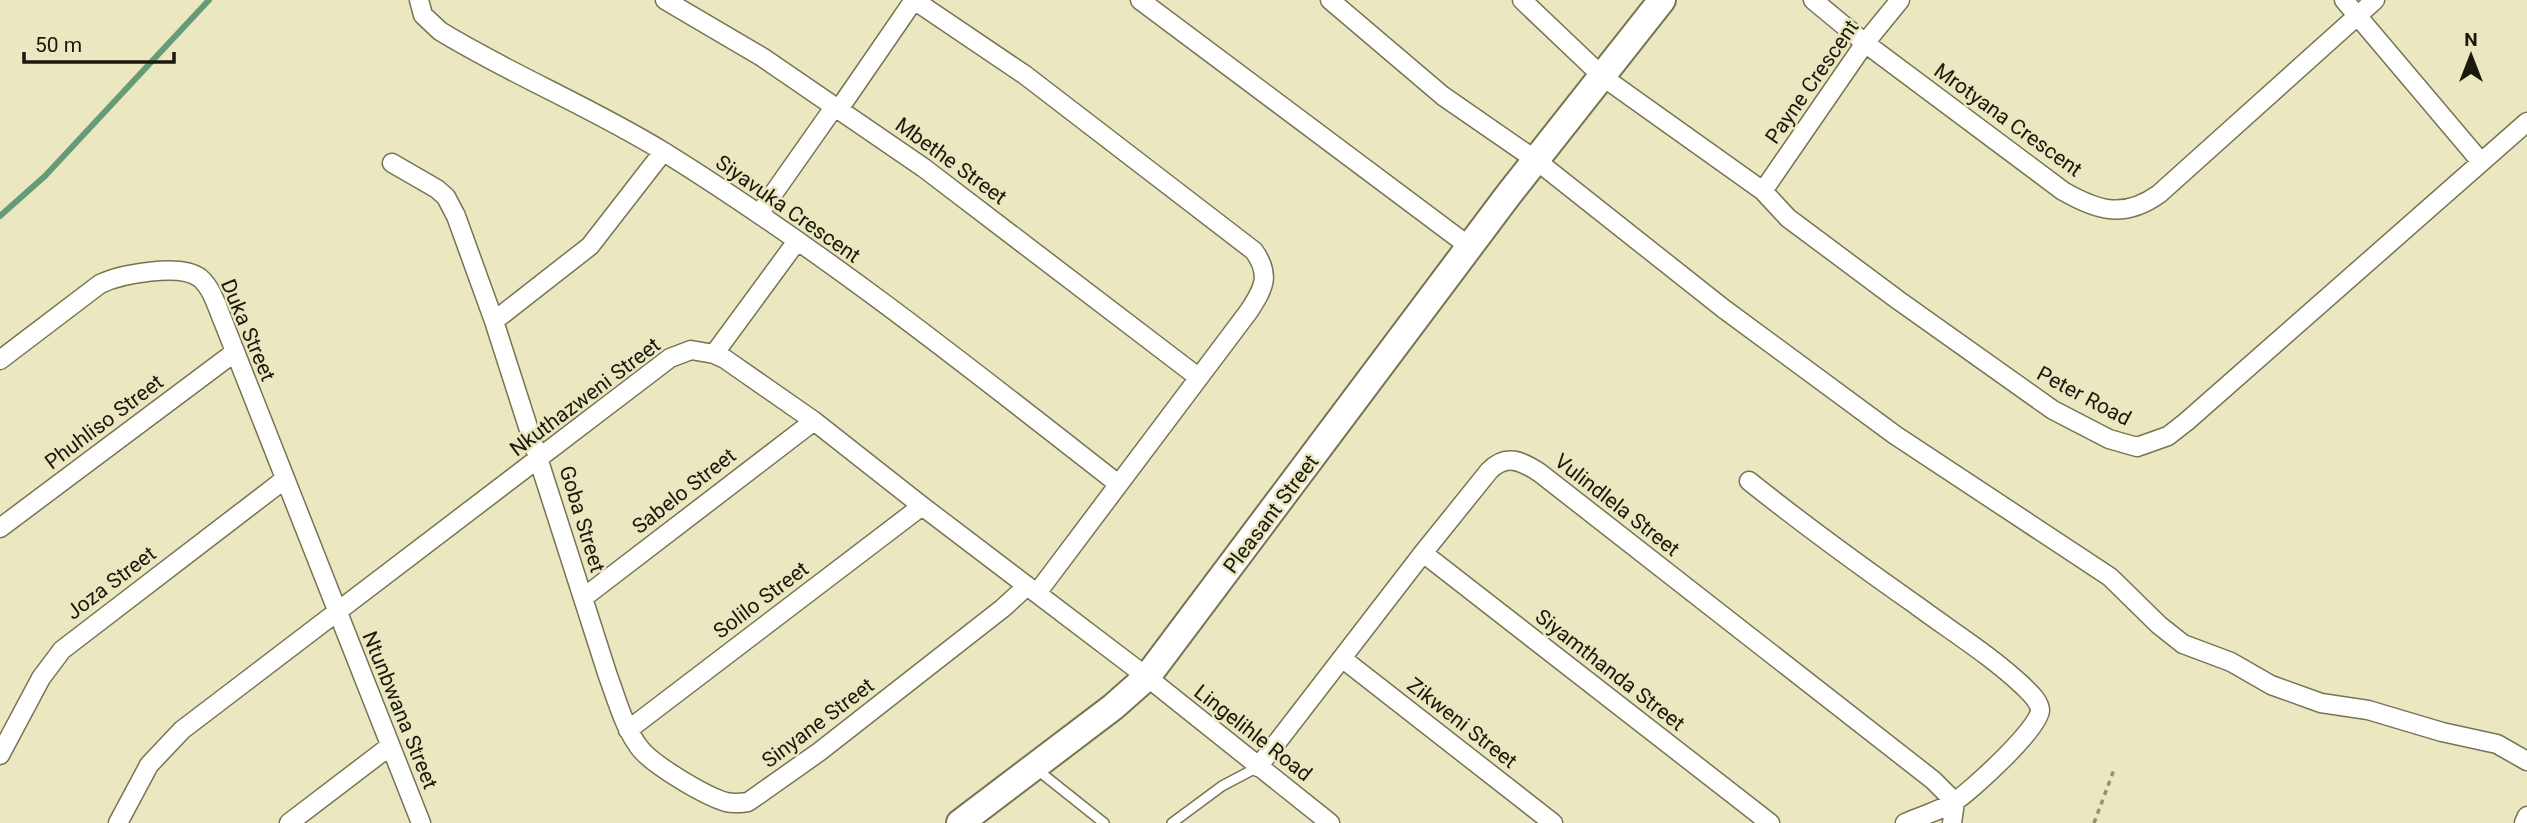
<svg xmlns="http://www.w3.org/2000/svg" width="2527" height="823" viewBox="0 0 2527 823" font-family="Roboto,sans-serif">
<rect width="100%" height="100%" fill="#eae7c1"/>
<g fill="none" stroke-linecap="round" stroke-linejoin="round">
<!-- stream -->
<path stroke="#659c75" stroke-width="6" d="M 0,216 L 45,176 L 209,0"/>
<!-- lane casing -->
<g stroke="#777452" stroke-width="12">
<path id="lane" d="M 1035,768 L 1104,823
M 1172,823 L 1222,786 L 1258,767"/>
</g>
<!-- street casing -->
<g stroke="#777452" stroke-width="21">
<path id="street" d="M 419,0 L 423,15 L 440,31 C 512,75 591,107 664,152 C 823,251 970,368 1117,483
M 665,0 L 762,57 L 924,168 L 1198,377
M 914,0 L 1025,75 L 1254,251 C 1271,275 1264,288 1249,311 L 1037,593
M 1140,0 L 1470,247
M 1330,0 L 1443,96 L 1537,161 L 1724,309 L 1895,435 L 2110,577 L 2159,625 L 2183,644 L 2231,662 L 2271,685 L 2321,703 L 2368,710 L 2442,732 L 2497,744 L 2527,761
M 1522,0 L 1603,77 L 1763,191 L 1788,218 L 1898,300 L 2053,410 L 2109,439 L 2137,447 L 2168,436 L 2186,422 L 2527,122
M 1813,0 L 1865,43 L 2063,191 C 2098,211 2124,219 2159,194 L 2375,0
M 2344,0 L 2481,162
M 839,109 L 914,0
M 392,163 L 437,189 L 446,197 L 456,216 L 494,321 L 608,676 C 617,700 624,727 639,747 C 651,764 705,796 726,802 C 734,804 740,803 748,802 L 819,752 L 1003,608 L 1027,586
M 1763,191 L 1865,43 L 1900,0
M 759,214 L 835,106
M 494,321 L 590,246 L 663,152
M 714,354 L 797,241
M 0,360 L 100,284 C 121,274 180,263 200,278 C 212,288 217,307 223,321 L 421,823
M 1749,481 C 1804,525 1859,565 1916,605 C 1951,631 1990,655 2022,685 C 2029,692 2039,700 2040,710 C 2041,727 1970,792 1954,802 C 1939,811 1921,816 1905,823
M 0,528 L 235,352
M 1423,553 L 1770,823
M 583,598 L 814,421
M 1343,659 L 1553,823
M 628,730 L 922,506
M 0,755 L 41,678 L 62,650 L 285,479
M 1258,767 L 1423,553 L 1489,471 C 1506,453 1522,461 1540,473 L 1933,780 L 1955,802 L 1952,823
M 118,823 L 149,765 L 182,730 L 670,358 L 691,350 L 714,354 L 725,359 L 814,421 L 922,506 L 1147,677 L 1330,823
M 289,823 L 390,746
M 2524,823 L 2527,816"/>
</g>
<!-- secondary casing -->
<g stroke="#777452" stroke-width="30">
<path id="secondary" d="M 960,823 L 1113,707 L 1147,677 L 1509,194 L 1662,0"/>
</g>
<!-- path -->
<path stroke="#949276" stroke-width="3.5" stroke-dasharray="5 5" stroke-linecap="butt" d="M 2094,823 L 2115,767"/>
<!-- lane -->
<use href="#lane" stroke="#fff" stroke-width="9"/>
<!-- street -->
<use href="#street" stroke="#fff" stroke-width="18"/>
<!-- secondary -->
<use href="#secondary" stroke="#fff" stroke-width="26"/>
</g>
<g text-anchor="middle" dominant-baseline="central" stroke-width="5" stroke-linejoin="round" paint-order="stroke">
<!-- street labels -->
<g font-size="21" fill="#1a190b" stroke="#eae7c1">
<text transform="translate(1812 82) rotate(-55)">Payne Crescent</text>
<text transform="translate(2008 120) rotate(36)">Mrotyana Crescent</text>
<text transform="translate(951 161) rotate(36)">Mbethe Street</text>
<text transform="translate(788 209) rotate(35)">Siyavuka Crescent</text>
<text transform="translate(248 330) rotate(67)">Duka Street</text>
<text transform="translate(2084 396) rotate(28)">Peter Road</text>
<text transform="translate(585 397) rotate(-37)">Nkuthazweni Street</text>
<text transform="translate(104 422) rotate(-37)">Phuhliso Street</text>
<text transform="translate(684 491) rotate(-38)">Sabelo Street</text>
<text transform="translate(1617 505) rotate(38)">Vulindlela Street</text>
<text transform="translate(1271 514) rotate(-53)">Pleasant Street</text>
<text transform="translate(582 519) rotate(73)">Goba Street</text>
<text transform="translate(111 583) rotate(-37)">Joza Street</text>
<text transform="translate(761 600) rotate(-37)">Solilo Street</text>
<text transform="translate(1610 670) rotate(38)">Siyamthanda Street</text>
<text transform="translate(400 710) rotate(68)">Ntunbwana Street</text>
<text transform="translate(818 723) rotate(-37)">Sinyane Street</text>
<text transform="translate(1462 723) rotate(38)">Zikweni Street</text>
<text transform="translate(1253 733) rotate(38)">Lingelihle Road</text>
</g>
</g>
<!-- north arrow -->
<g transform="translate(2471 56)" stroke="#eae7c1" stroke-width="5" paint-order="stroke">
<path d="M0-5L12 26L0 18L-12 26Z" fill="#1a190b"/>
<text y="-10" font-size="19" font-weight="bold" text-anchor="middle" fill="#1a190b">N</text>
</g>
<!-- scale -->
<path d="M24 52v10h150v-10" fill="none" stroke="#1a190b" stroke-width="3.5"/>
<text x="35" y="52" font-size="21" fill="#1a190b" stroke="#eae7c1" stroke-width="5" paint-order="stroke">50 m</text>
</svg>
